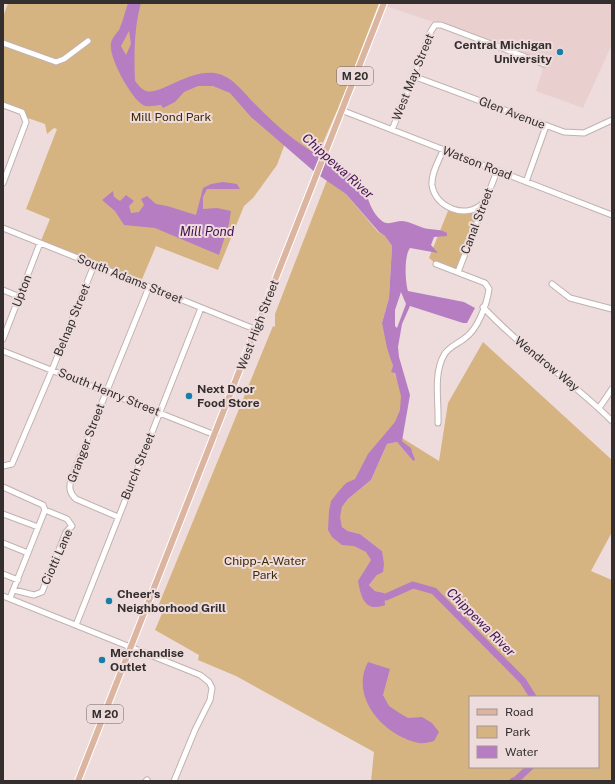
<svg xmlns="http://www.w3.org/2000/svg" width="615" height="784" viewBox="0 0 615 784" font-family="'Public Sans',sans-serif">
<rect width="100%" height="100%" fill="#eddcdb"/>
<!-- built -->
<path fill="#e9cfce" d="M 384,3 L 612,3 L 612,44 L 583,108 L 536,91 L 544,65 L 433,22 L 383,5 Z"/>
<!-- green -->
<path fill="#d6b481" fill-rule="evenodd" d="M 8,3 L 379,3 L 346,90 L 315,161 L 287,138 L 277,165 L 253,198 L 244,206 L 218,270 L 156,246 L 140,284 L 40,243 L 50,219 L 26,209 L 57,129 L 54,128 L 47,134 L 45,124 L 25,117 L 22,112 L 3,104 L 3,17 Z
M 327,180 L 346,194 L 378,232 L 385,236 L 392,246 L 389,298 L 382,323 L 393,366 L 393,369 L 407,408 L 335,508 L 340,530 L 373,549 L 366,591 L 384,593 L 375,591 L 369,585 L 377,575 L 382,551 L 360,534 L 348,531 L 342,527 L 339,517 L 342,507 L 348,499 L 371,480 L 387,444 L 397,442 L 413,461 C 415,450 409,447 402,441 L 402,438 L 439,461 L 448,403 L 483,342 L 612,460 L 612,532 L 591,571 L 612,580 L 612,781 L 371,781 L 374,752 L 236,676 L 198,660 L 199,655 L 155,630 L 163,611 L 157,609 L 273,326 L 275,327 L 275,314 ZM 470,697 L 598,697 L 598,767 L 470,767 Z
M 448,211 L 479,214 L 458,272 L 436,264 L 429,258 Z"/>
<!-- water -->
<path fill="#b67dc3" fill-rule="evenodd" d="M 128,3 L 141,3 C 134,28 134,55 135,81 C 138,84 140,88 144,90 C 159,99 192,64 222,75 C 235,80 244,93 254,103 C 267,116 280,129 295,140 C 313,154 338,165 358,178 C 368,191 368,210 382,221 C 388,226 395,221 402,221 C 412,222 420,228 429,229 C 436,230 440,229 447,233 L 447,236 L 434,237 L 431,245 L 438,253 L 410,248 C 404,256 405,281 408,291 L 464,302 L 475,308 L 467,323 L 463,323 L 410,306 L 402,324 L 398,347 L 399,357 L 410,395 L 402,441 L 411,448 L 415,460 L 413,461 L 397,442 L 387,444 L 371,480 L 348,499 L 342,507 L 340,517 L 342,527 L 348,531 L 360,534 L 382,551 L 384,564 L 383,572 L 377,575 L 369,585 L 375,591 L 384,593 L 385,605 C 364,613 361,596 358,581 L 371,560 L 366,552 L 354,546 L 342,545 L 332,537 L 328,530 L 329,511 L 331,501 L 338,492 L 346,483 L 355,479 L 368,454 L 395,422 L 400,410 L 401,396 L 395,373 L 391,372 L 393,366 L 387,348 L 382,323 L 389,298 L 392,246 L 385,236 L 379,232 L 346,194 L 317,174 L 251,117 L 230,93 L 213,86 L 198,86 L 184,92 L 175,102 L 163,108 L 161,105 C 155,105 148,108 143,105 C 131,98 108,57 111,43 C 112,38 116,34 119,30 C 123,21 125,12 128,3 ZM 129,31 L 131,44 L 126,55 L 121,46 ZM 401,292 L 406,304 L 397,328 L 395,326 L 395,310 Z
M 223,182 L 237,184 L 240,189 L 207,189 L 203,197 L 203,209 L 217,208 L 231,211 L 229,224 L 219,255 L 155,228 L 124,225 L 115,211 L 102,200 L 113,191 L 114,197 L 120,201 L 126,195 L 134,201 L 129,206 L 131,213 L 139,212 L 144,205 L 141,199 L 147,196 L 156,204 L 167,206 L 196,215 L 203,188 L 211,184 Z
M 368,662 L 390,669 L 383,695 L 389,706 L 401,714 L 408,718 L 422,717 L 432,723 L 439,732 L 434,741 C 430,742 423,744 419,743 C 384,736 349,697 368,662 Z"/>
<g fill="none" stroke-linecap="round" stroke-linejoin="round">
<!-- river -->
<path stroke="#b67dc3" stroke-width="7" d="M 375,597 L 386,597 L 413,585 L 434,591 L 523,681 L 533,697
M 513,781 L 516,780 L 530,767"/>
<!-- minor casing -->
<g stroke="#c1b1b1" stroke-width="7">
<path id="minor" d="M 3,43 L 56,62 L 64,59 L 88,41
M 413,76 L 564,132 L 584,133 L 612,120
M 3,105 L 22,112 L 26,122 L 3,183
M 341,110 L 612,215
M 392,130 L 431,31 L 435,25 L 441,25 L 544,64
M 443,150 C 439,161 431,173 432,185 C 435,208 467,220 483,203
M 526,182 L 546,126
M 3,228 L 257,330
M 436,264 L 485,283 L 489,289 C 487,304 478,329 465,338 C 458,344 449,346 444,355 C 433,374 439,402 438,423
M 458,272 L 497,171
M 552,284 L 570,298 L 612,309
M 3,290 L 20,297
M 483,307 C 522,349 571,380 612,421
M 3,339 L 40,243
M 3,351 L 215,435
M 599,408 L 612,389
M 3,466 L 12,464 L 52,370 L 94,265
M 3,487 L 43,505 L 45,510 L 10,598
M 3,514 L 38,527
M 118,517 L 76,499 C 69,493 69,487 71,479 L 149,287
M 3,543 L 28,553
M 3,574 L 18,580
M 14,590 L 34,595 L 42,592 L 66,532 L 72,526 L 67,519 L 45,510
M 3,596 L 200,675 L 209,682 L 212,688 L 210,700 L 195,730 L 174,781
M 76,625 L 201,308
M 146,781 L 147,780"/>
</g>
<!-- major casing -->
<g stroke="#fff" stroke-width="8">
<path id="major" d="M 78,781 L 384,3"/>
</g>
<!-- minor -->
<use href="#minor" stroke="#fff" stroke-width="5"/>
<!-- major -->
<use href="#major" stroke="#dcb5a1" stroke-width="6"/>
</g>
<!-- markers -->
<g fill="#167ea8" stroke="#eddcdb" stroke-width="1.5">
<circle cx="560" cy="52" r="4"/>
<circle cx="189" cy="396" r="4"/>
<circle cx="109" cy="601" r="4"/>
<circle cx="102" cy="660" r="4"/>
</g>
<g text-anchor="middle" dominant-baseline="central" stroke-width="4" stroke-linejoin="round" paint-order="stroke">
<!-- shield labels -->
<g fill="#eddcdb" stroke="#6c6262" stroke-width="1">
<rect x="337" y="67" width="36" height="18" rx="3"/>
<rect x="87" y="705" width="36" height="18" rx="3"/>
</g>
<g font-size="11" font-weight="bold" fill="#342e2e">
<text x="355" y="76">M 20</text>
<text x="105" y="714">M 20</text>
</g>
<!-- poi labels -->
<g font-size="12" font-weight="bold" fill="#342e2e" stroke="#eddcdb" text-anchor="start">
<text x="552" y="45" text-anchor="end">Central Michigan<tspan x="552" dy="14">University</tspan></text>
<text x="197" y="389">Next Door<tspan x="197" dy="14">Food Store</tspan></text>
<text x="117" y="594">Cheer's<tspan x="117" dy="14">Neighborhood Grill</tspan></text>
<text x="110" y="653">Merchandise<tspan x="110" dy="14">Outlet</tspan></text>
</g>
<!-- street labels -->
<g font-size="12" fill="#342e2e" stroke="#eddcdb">
<text transform="translate(413 77) rotate(-68)">West May Street</text>
<text transform="translate(512 113) rotate(21)">Glen Avenue</text>
<text transform="translate(477 163) rotate(21)">Watson Road</text>
<text transform="translate(477 221) rotate(-69)">Canal Street</text>
<text transform="translate(130 279) rotate(22)">South Adams Street</text>
<text transform="translate(22 291) rotate(-69)">Upton</text>
<text transform="translate(72 320) rotate(-68)">Belnap Street</text>
<text transform="translate(258 325) rotate(-69)">West High Street</text>
<text transform="translate(547 364) rotate(39)">Wendrow Way</text>
<text transform="translate(109 392) rotate(22)">South Henry Street</text>
<text transform="translate(86 443) rotate(-69)">Granger Street</text>
<text transform="translate(138 466) rotate(-68)">Burch Street</text>
<text transform="translate(57 557) rotate(-66)">Ciotti Lane</text>
</g>
<!-- park labels -->
<g font-size="12" fill="#402b05" stroke="#eddcdb">
<text x="171" y="117">Mill Pond Park</text>
<text x="265" y="561">Chipp-A-Water<tspan x="265" dy="14">Park</tspan></text>
</g>
<!-- water labels -->
<g font-size="13" font-style="italic" fill="#451051" stroke="#eddcdb">
<text transform="translate(338 166) rotate(42)">Chippewa River</text>
<text x="207" y="231">Mill Pond</text>
<text transform="translate(481 622) rotate(45)">Chippewa River</text>
</g>
</g>
<!-- border -->
<rect width="615" height="784" fill="none" stroke="#342e2e" stroke-width="8"/>
<!-- legend -->
<rect x="469" y="696" width="130" height="72" fill="#eddcdb" stroke="#a39696"/>
<rect x="477" y="709" width="20" height="6" fill="#dcb5a1" stroke="#a39696"/>
<text x="505" y="716" font-size="12" fill="#342e2e">Road</text>
<rect x="477" y="726" width="20" height="12" fill="#d6b481" stroke="#a39696"/>
<text x="505" y="736" font-size="12" fill="#342e2e">Park</text>
<rect x="477" y="746" width="20" height="12" fill="#b67dc3" stroke="#a39696"/>
<text x="505" y="756" font-size="12" fill="#342e2e">Water</text>
</svg>
